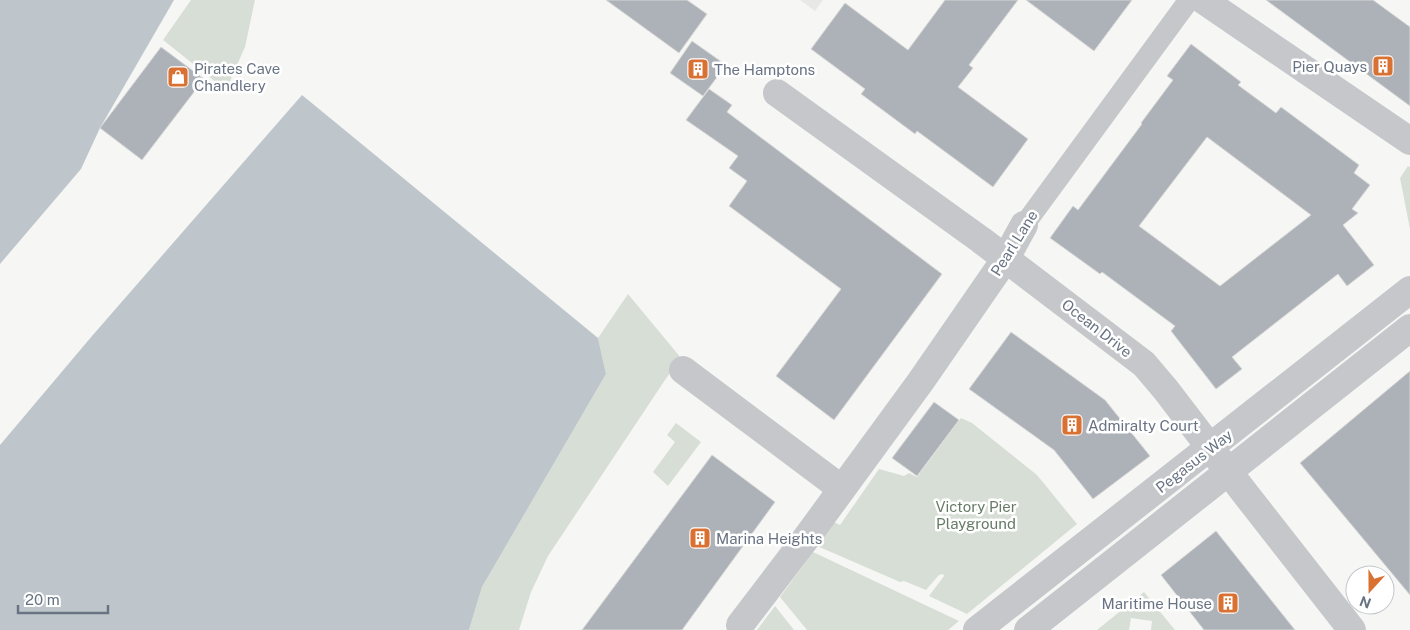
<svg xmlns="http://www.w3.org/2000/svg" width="1410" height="630" viewBox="0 0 1410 630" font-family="'Public Sans',sans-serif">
<rect width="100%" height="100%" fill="#f6f7f4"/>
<!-- built -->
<path fill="#e7e8e7" d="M 800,0 L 823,0 L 815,11 Z"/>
<!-- green -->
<path fill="#d7ded5" d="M 191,0 L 255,0 L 245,47 L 226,90 L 163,40 Z
M 1408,166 L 1410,167 L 1410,229 L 1400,178 Z
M 628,294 L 681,358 L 665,380 L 548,556 L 531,592 L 519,630 L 469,630 L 482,587 L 606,374 L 598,338 Z
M 961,418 L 972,423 L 1037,475 L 1077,524 L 967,614 L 929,596 L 944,576 L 943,574 L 939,575 L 926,590 L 904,581 L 900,582 L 817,546 L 834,522 L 840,525 L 879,469 L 904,476 L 909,473 L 917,477 Z
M 676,423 L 701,442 L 668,486 L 653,472 L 675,442 L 667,435 Z
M 813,552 L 959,621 L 948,630 L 807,630 L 780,597 Z
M 1144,592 L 1175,630 L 1151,630 L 1152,621 L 1131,618 L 1129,630 L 1097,630 Z
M 775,606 L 794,630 L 757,630 Z"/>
<!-- water -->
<path fill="#bfc6cb" d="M 0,0 L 174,0 L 100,128 L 81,169 L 0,264 Z
M 302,95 L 598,338 L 606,374 L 482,587 L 469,630 L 0,630 L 0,445 L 92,336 Z"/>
<!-- building -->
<path fill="#acb2b8" stroke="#d8d8d7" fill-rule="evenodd" d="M 606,0 L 687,0 L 707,14 L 679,53 Z
M 945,0 L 1018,0 L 969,65 L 973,68 L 958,87 L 1028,139 L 993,187 L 917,131 L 915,134 L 861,94 L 865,89 L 811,49 L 845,3 L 908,50 Z
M 1026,0 L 1132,0 L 1094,51 Z
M 1266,0 L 1373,0 L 1410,27 L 1410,106 Z
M 692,41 L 726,65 L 703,96 L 670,73 Z
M 1191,44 L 1241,82 L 1238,85 L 1276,113 L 1281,107 L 1359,165 L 1354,173 L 1370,185 L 1352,209 L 1358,213 L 1343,225 L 1374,265 L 1347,286 L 1338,274 L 1232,357 L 1242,369 L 1216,389 L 1171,331 L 1175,326 L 1102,272 L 1100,274 L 1050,238 L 1073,206 L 1078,210 L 1142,124 L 1141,123 L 1173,80 L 1167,76 ZM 1207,137 L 1311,215 L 1220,286 L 1139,226 Z
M 161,47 L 204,79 L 142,160 L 100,128 Z
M 709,89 L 732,105 L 727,112 L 942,274 L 834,420 L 776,376 L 841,289 L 729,206 L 747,181 L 729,168 L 738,156 L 686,120 Z
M 1011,332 L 1105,400 L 1150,456 L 1093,499 L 1054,450 L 969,389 Z
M 1410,371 L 1410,595 L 1300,463 Z
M 934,402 L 959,420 L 917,476 L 892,458 Z
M 712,455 L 775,502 L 682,630 L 582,630 Z
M 1216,531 L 1295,630 L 1204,630 L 1161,575 Z"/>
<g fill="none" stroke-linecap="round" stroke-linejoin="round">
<!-- pedestrian -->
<path stroke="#c5c7cb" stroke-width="21" d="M 1024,225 L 1189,0"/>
<!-- minor -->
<path stroke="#c5c7cb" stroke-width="28" d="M 1203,0 L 1410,141
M 777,93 L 981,240 L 1144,364 L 1166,390 L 1244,492 L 1352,630
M 683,370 L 842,489
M 740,625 L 804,541 L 921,381 L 1006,258 L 1024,225
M 977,630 L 1410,290
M 1028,630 L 1410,328"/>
</g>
<!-- icons -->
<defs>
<g id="building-square" transform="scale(1.125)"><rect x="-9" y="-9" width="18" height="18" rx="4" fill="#d97132" stroke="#fff"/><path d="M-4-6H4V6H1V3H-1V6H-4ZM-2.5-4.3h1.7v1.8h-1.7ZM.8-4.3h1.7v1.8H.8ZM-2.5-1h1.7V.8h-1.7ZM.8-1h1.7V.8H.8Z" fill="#fff"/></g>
<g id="shop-square" transform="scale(1.125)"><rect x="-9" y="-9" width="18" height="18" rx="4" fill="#d97132" stroke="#fff"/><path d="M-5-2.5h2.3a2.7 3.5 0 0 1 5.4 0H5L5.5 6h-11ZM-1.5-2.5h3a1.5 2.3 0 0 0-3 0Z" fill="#fff"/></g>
</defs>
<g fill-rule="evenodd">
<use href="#building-square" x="1383" y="66"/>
<use href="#building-square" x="698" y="69"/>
<use href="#shop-square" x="178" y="77"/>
<use href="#building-square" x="1072" y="425"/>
<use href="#building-square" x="700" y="538"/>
<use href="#building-square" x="1228" y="603"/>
</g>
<g text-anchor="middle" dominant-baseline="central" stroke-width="5" stroke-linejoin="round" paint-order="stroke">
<!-- poi labels -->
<g font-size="15" fill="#687383" stroke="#fff" text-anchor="start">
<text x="1367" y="66" text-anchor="end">Pier Quays</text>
<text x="194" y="68">Pirates Cave<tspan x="194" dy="17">Chandlery</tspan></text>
<text x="714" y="69">The Hamptons</text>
<text x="1088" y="425">Admiralty Court</text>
<text x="716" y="538">Marina Heights</text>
<text x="1212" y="603" text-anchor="end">Maritime House</text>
</g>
<!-- street labels -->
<g font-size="15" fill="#687383" stroke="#fff">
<text transform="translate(1014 243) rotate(-58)">Pearl Lane</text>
<text transform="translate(1097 328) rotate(38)">Ocean Drive</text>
<text transform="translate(1194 461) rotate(-38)">Pegasus Way</text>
</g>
<!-- park labels -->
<g font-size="15" fill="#677b66" stroke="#fff">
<text x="976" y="506">Victory Pier<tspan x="976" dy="17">Playground</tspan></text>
</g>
</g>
<!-- north arrow -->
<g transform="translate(1370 590) rotate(201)"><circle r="24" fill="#ffffff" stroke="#c3c7cd"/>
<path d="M0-4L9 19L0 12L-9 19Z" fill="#d97132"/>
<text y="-8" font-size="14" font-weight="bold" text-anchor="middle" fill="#687383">N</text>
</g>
<!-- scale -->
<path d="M18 605v8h90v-8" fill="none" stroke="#687383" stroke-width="2.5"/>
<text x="25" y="605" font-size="15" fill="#687383" stroke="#ffffff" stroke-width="4" paint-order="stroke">20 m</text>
</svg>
